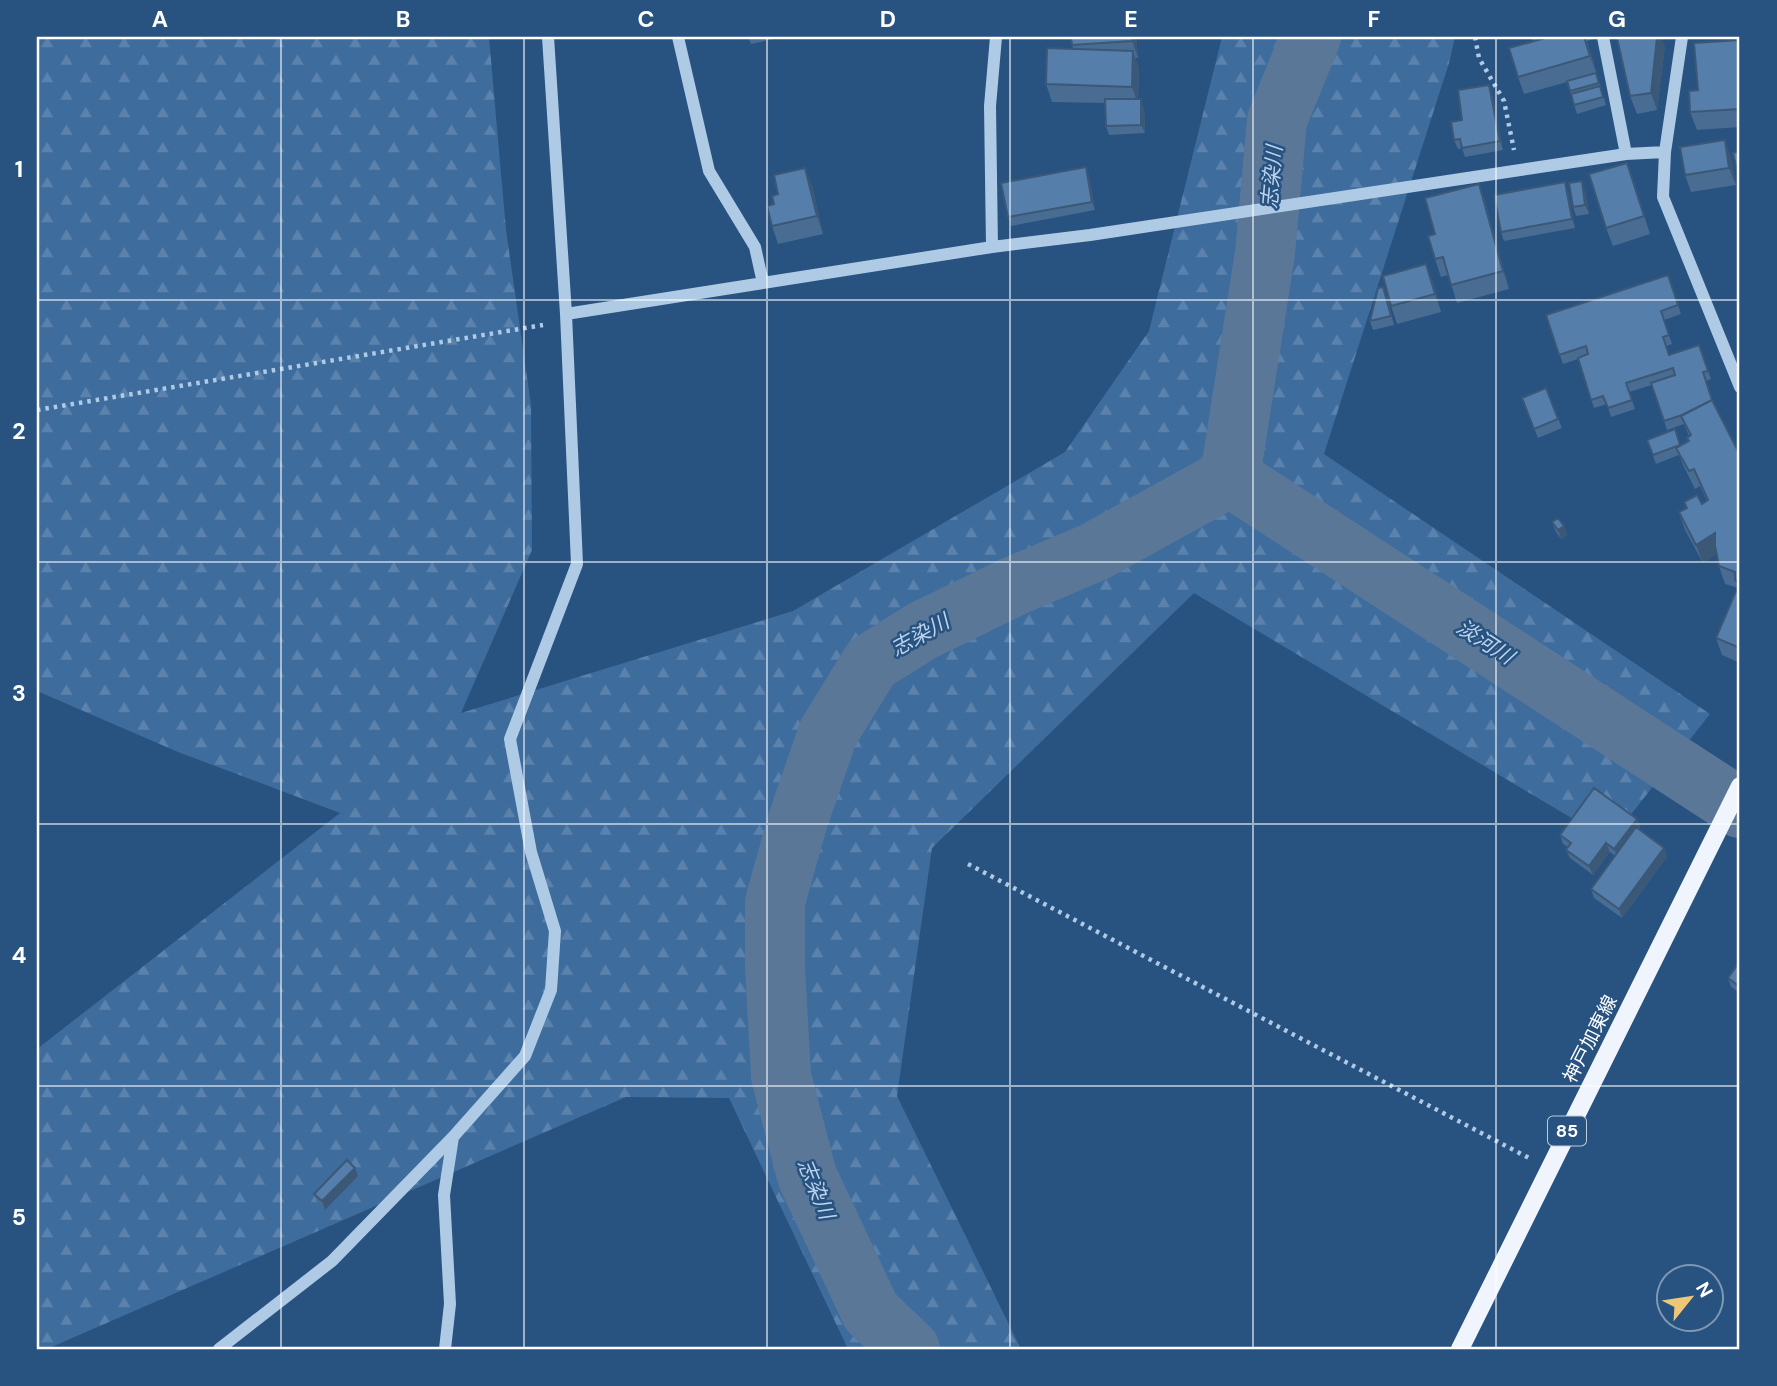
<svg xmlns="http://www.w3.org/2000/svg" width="1777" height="1386" viewBox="0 0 1777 1386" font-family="'DM Sans','Noto Sans JP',sans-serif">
<defs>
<pattern id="forest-firs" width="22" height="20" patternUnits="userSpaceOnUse" patternTransform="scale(1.75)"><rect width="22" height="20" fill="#3d6c9d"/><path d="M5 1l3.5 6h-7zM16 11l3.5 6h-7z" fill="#5a82ac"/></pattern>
</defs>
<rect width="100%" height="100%" fill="#285280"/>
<!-- forest -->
<path fill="url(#forest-firs)" d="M 37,37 L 489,37 L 506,230 L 531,405 L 532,550 L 461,713 L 793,611 L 1065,452 L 1149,331 L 1222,37 L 1455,37 L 1449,63 L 1324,454 L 1710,714 L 1610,841 L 1194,593 L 932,848 L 897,1096 L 1021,1349 L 848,1349 L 729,1098 L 626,1097 L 47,1349 L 37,1349 L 37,1049 L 340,813 L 178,752 L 37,691 Z"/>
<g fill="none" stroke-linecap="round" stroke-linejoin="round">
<!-- river -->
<path stroke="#5a7798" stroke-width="60" d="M 1230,477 L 1740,808
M 1230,477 L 1265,253 L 1277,120 L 1311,37
M 910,1349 L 871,1312 L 807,1176 L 781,1076 L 775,967 L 775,902 L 798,820 L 828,733 L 871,663 L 922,631 L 1012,587 L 1094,552 L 1230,477"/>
<!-- path -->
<path stroke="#afcae5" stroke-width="4.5" stroke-dasharray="3.5 5" stroke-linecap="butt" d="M 1475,37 L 1479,58 L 1504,101 L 1514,150
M 37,410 L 543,325
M 968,864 L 1529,1158"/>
<!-- minor -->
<path stroke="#afcae5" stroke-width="12" d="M 678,37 L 709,171 L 755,247 L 763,283
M 1603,37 L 1626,154
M 1682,37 L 1665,152 L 1663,197 L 1740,387
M 992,247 L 990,106 L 996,37
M 566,314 L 992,247 L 1090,235 L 1626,154 L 1665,152
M 219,1349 L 332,1261 L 453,1137 L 525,1056 L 551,990 L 555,931 L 531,852 L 510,739 L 577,564 L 566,314 L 548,37
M 445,1349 L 450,1304 L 444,1195 L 453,1137"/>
<!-- major -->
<path stroke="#f0f5fd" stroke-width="18" d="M 1460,1349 L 1740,786"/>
</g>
<!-- wall -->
<path fill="#496c92" d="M 748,37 L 783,37 L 751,44 Z
M 1071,37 L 1136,37 L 1138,58 L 1135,58 L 1139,69 L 1138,99 L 1144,108 L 1145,133 L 1109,135 L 1106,126 L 1105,103 L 1052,102 L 1046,84 L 1073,49 Z
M 1531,37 L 1594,37 L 1594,39 L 1587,41 L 1606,105 L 1577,114 L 1567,82 L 1524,94 L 1518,77 L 1533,41 Z
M 1740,40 L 1740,127 L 1697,130 L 1690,112 L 1698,90 Z
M 1665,46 L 1657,110 L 1637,114 L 1630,96 Z
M 1489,85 L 1492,94 L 1503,150 L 1465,157 L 1462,148 L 1458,149 L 1454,140 L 1462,120 Z
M 1731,158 L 1736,185 L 1691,192 L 1685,175 Z
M 1086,167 L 1089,176 L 1095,210 L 1011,226 L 1008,217 Z
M 1633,180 L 1650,234 L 1613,246 L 1606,228 Z
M 1479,184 L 1485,201 L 1509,289 L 1457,303 L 1448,275 L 1441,277 L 1435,259 Z
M 812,185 L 823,234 L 778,244 L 772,226 L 774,204 L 778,194 Z
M 1585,190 L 1589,214 L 1576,216 L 1573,207 Z
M 1568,191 L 1575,228 L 1504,241 L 1501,232 Z
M 1668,275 L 1681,314 L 1664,320 L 1672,344 L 1666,346 L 1669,355 L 1699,345 L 1711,379 L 1706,381 L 1713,402 L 1740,455 L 1740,663 L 1722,655 L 1716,638 L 1740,593 L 1738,588 L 1725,584 L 1719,566 L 1716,554 L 1703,563 L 1685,530 L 1679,512 L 1686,509 L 1684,502 L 1702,504 L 1707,501 L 1700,486 L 1695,489 L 1683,465 L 1679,455 L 1656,464 L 1647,440 L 1681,446 L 1688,441 L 1687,438 L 1689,436 L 1684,424 L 1667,430 L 1652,385 L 1629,392 L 1635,409 L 1611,417 L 1607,404 L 1594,408 L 1578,359 L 1563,364 L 1546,315 Z
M 1433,281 L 1441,312 L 1397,324 L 1391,306 Z
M 1387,296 L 1394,325 L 1373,330 L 1370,321 Z
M 1546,388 L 1562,428 L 1538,438 L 1522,398 Z
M 1552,522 L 1564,526 L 1567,535 L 1561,539 L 1555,530 Z
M 1637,819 L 1640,827 L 1639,829 L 1664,848 L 1667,857 L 1622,918 L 1594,898 L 1591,889 L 1615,856 L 1610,852 L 1593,875 L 1570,858 L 1566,850 L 1568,847 L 1563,844 L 1560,835 Z
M 1740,961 L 1740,993 L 1731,987 L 1728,978 Z
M 358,1176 L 325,1210 L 317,1202 L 314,1194 Z"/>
<!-- shaded-wall -->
<path fill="#3c5877" d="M 1132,37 L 1136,37 L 1138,58 L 1132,41 Z
M 1584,37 L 1588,45 L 1596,74 L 1590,56 Z
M 1657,37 L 1661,37 L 1665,46 L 1657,110 L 1651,93 Z
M 1133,51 L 1139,69 L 1138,104 L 1132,87 Z
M 1489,85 L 1492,94 L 1503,150 L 1500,141 Z
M 1141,99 L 1144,108 L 1145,133 L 1141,125 Z
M 1725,140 L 1731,158 L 1736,185 L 1729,168 Z
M 1627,163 L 1633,180 L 1650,234 L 1644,216 Z
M 1086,167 L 1089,176 L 1095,210 L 1092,202 Z
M 805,168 L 812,185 L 823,234 L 817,216 Z
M 1582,181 L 1585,190 L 1589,214 L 1585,205 Z
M 1565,182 L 1568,191 L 1575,228 L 1572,219 Z
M 1479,184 L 1485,201 L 1509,289 L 1503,271 Z
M 1426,264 L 1433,281 L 1441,312 L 1435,294 Z
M 1564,526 L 1567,535 L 1561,539 L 1558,530 Z
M 1715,533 L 1722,551 L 1703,563 L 1696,545 Z
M 1637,819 L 1640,827 L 1618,858 L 1614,849 Z
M 1606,843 L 1610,852 L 1593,875 L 1589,866 Z
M 1664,848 L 1667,857 L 1622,918 L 1619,909 Z
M 355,1168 L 358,1176 L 325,1210 L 322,1201 Z"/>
<!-- building -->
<path fill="#557eaa" stroke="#3c5877" stroke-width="2" d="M 1071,37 L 1132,37 L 1132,41 L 1072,45 Z
M 1549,37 L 1584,37 L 1590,56 L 1518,77 L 1509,48 Z
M 1621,37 L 1657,37 L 1651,93 L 1630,96 L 1617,38 Z
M 1740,40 L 1740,109 L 1690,112 L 1689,91 L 1698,90 L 1694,43 Z
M 1047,48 L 1133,51 L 1132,87 L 1046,84 Z
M 1596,73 L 1599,83 L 1570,91 L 1567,81 Z
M 1489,85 L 1500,141 L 1462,148 L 1460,139 L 1454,140 L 1451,122 L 1462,120 L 1458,90 Z
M 1600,86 L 1603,97 L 1574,105 L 1571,94 Z
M 1105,99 L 1141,99 L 1141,125 L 1106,126 Z
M 1725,140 L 1729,168 L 1685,175 L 1680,147 Z
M 1740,151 L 1740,184 L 1733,153 Z
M 1627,163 L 1644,216 L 1606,228 L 1589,174 Z
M 1086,167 L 1092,202 L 1008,217 L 1001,183 Z
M 805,168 L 817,216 L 772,226 L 767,206 L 774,204 L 772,196 L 778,194 L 774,175 Z
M 1582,181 L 1585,205 L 1573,207 L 1569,183 Z
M 1565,182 L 1572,219 L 1501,232 L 1494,195 Z
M 1479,184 L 1503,271 L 1451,285 L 1443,257 L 1435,259 L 1428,236 L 1435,234 L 1425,198 Z
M 1426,264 L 1435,294 L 1391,306 L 1383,276 Z
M 1668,275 L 1678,305 L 1661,311 L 1669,335 L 1663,337 L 1669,355 L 1699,345 L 1708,371 L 1703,372 L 1712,400 L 1682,415 L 1664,421 L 1651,383 L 1675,375 L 1673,368 L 1626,383 L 1632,400 L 1608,408 L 1603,396 L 1591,400 L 1578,358 L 1588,354 L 1586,346 L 1559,355 L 1546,315 Z
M 1383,287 L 1391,316 L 1370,321 L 1378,288 Z
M 1546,388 L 1558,419 L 1534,429 L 1522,398 Z
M 1712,400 L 1740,455 L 1740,519 L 1739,519 L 1740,519 L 1740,582 L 1735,580 L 1735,572 L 1719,566 L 1715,546 L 1715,533 L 1696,545 L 1679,512 L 1687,508 L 1684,502 L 1697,495 L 1702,504 L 1708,500 L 1694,469 L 1689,471 L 1676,448 L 1689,441 L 1687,438 L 1691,435 L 1681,416 Z
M 1675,429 L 1680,445 L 1653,455 L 1647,440 Z
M 1558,518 L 1564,526 L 1558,530 L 1552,522 Z
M 1736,591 L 1740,593 L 1740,648 L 1716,638 Z
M 1594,788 L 1637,819 L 1614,849 L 1606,843 L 1589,866 L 1566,850 L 1571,843 L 1560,835 Z
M 1636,827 L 1664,848 L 1619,909 L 1591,889 Z
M 1740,961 L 1740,987 L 1728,978 Z
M 347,1160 L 355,1168 L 322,1201 L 314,1194 Z"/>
<!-- grid -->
<path fill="none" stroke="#fff" stroke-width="2" stroke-opacity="0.55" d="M 281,37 L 281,1349M 524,37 L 524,1349M 767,37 L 767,1349M 1010,37 L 1010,1349M 1253,37 L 1253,1349M 1496,37 L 1496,1349M 37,300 L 1740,300M 37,562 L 1740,562M 37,824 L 1740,824M 37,1086 L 1740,1086"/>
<g text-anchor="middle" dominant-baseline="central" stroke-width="5" stroke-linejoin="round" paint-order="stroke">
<!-- shield labels -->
<rect fill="#285280" stroke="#becbd9" stroke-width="2" x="1548" y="1116.5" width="38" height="29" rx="5"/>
<g font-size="18" font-weight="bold" fill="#fff">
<text x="1567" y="1131">85</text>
</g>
<!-- street labels -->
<g font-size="19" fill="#fff" stroke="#285280">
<text transform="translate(1590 1039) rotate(-63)">神戸加東線</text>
</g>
<!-- water labels -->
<g font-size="21" font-style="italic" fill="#bbd4ed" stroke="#285280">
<text transform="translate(1272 177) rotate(-85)">志染川</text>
<text transform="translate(920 635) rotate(-29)">志染川</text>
<text transform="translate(1485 642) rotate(33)">淡河川</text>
<text transform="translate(816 1189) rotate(68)">志染川</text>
</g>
</g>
<!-- border -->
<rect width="1777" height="1386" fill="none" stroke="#285280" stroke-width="77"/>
<!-- north arrow -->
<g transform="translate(1690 1298) rotate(60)"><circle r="33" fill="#285280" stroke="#7e97b3" stroke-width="2"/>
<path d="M0-5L12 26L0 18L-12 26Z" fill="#edc676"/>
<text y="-10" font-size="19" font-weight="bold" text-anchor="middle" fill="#ffffff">N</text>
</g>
<rect x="38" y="38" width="1700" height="1310" fill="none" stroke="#fff" stroke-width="2.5"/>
<g font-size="23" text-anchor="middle" font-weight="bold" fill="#fff">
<text x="160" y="27">A</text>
<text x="403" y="27">B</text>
<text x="646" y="27">C</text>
<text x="888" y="27">D</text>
<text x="1131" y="27">E</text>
<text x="1374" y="27">F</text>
<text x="1617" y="27">G</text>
<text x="19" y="177">1</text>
<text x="19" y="439">2</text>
<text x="19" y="701">3</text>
<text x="19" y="963">4</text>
<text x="19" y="1225">5</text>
</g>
</svg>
